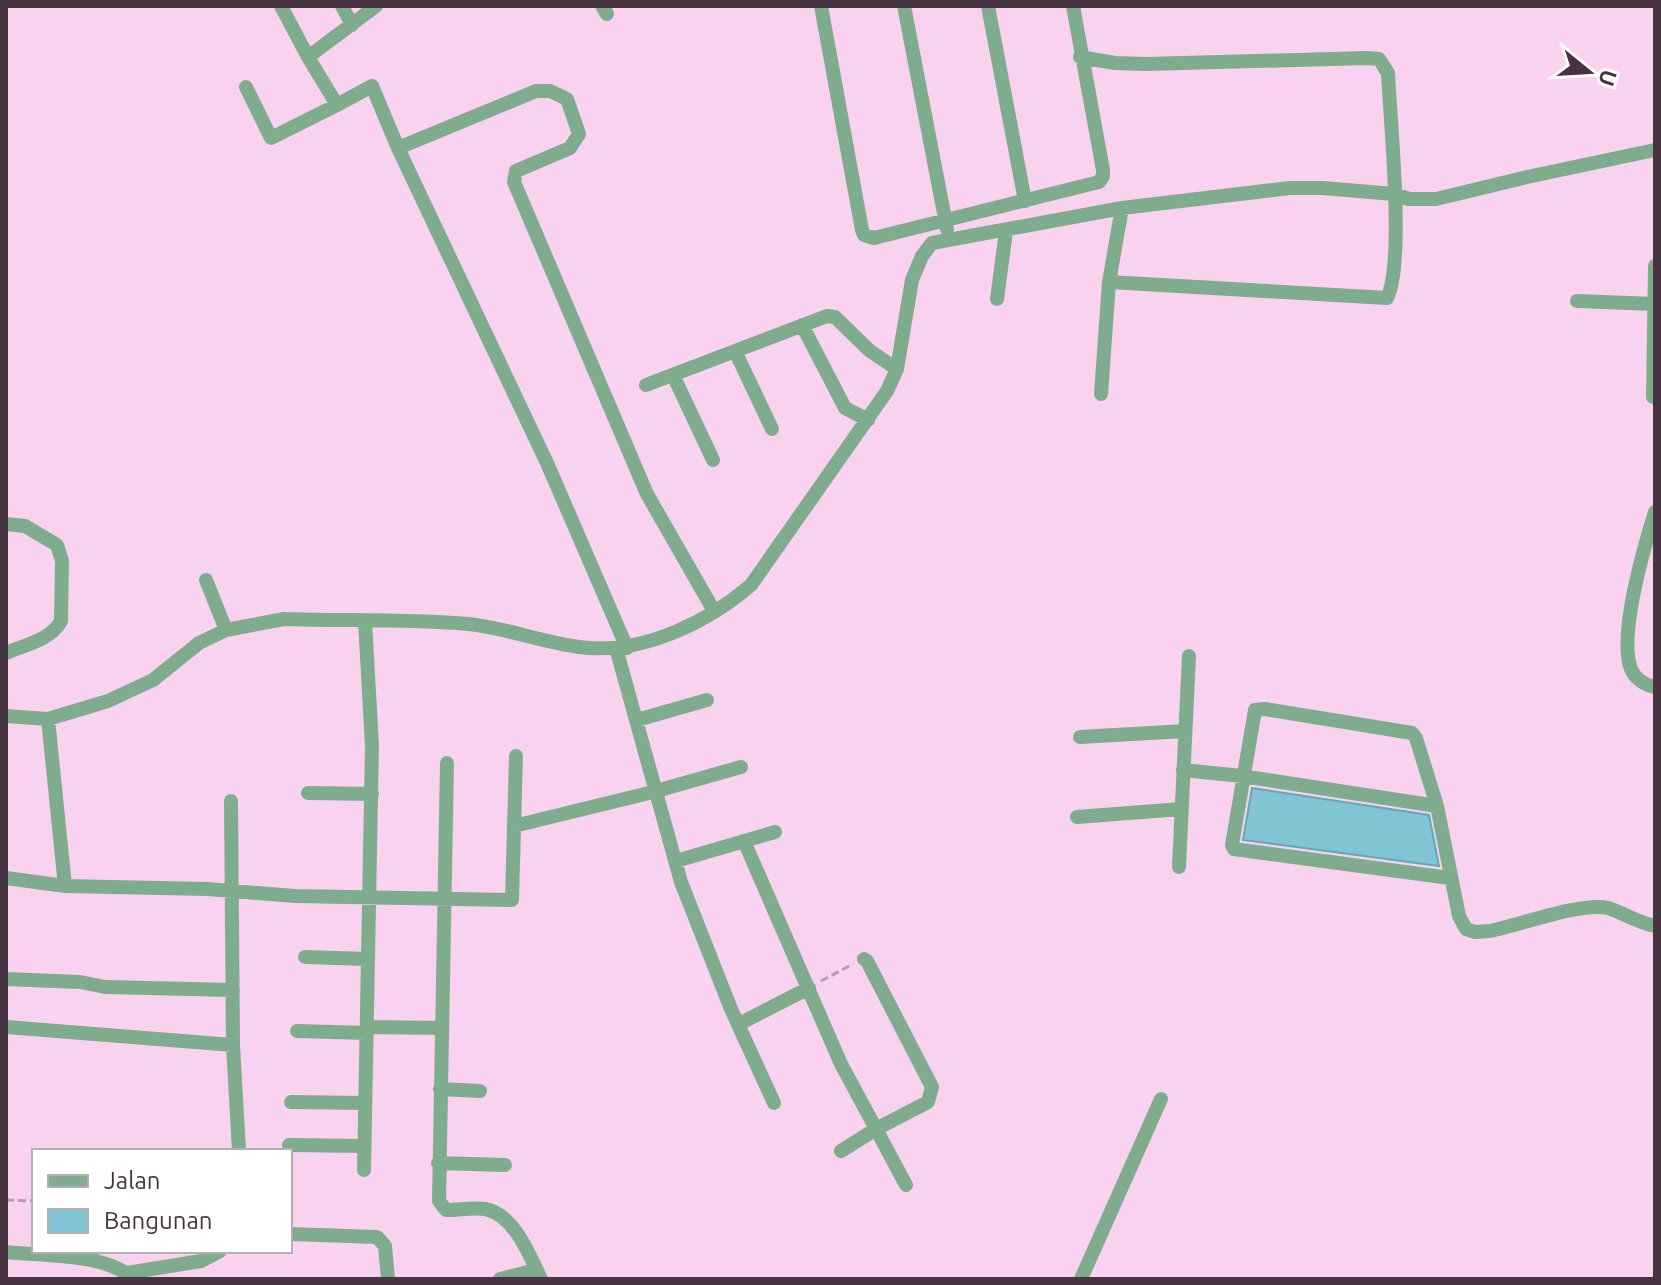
<svg xmlns="http://www.w3.org/2000/svg" width="1661" height="1285" viewBox="0 0 1661 1285" font-family="Ubuntu,sans-serif">
<rect width="100%" height="100%" fill="#f9d2ef"/>
<!-- building -->
<path fill="#81c5d5" stroke="#64a7b8" stroke-width="2" d="M 1252,788 L 1429,815 L 1439,866 L 1243,840 Z"/>
<g fill="none" stroke-linecap="round" stroke-linejoin="round">
<!-- path -->
<path stroke="#bb9bb3" stroke-width="3" stroke-dasharray="8 4" stroke-linecap="butt" d="M 821,981 L 853,964
M 6,1200 L 34,1201"/>
<!-- street -->
<path stroke="#80ac8e" stroke-width="14" d="M 281,6 L 308,57
M 342,6 L 352,25
M 376,6 L 308,57 L 337,105 L 372,86 L 398,148 L 547,463 L 627,648
M 602,6 L 607,14
M 821,6 L 862,230 L 864,235 L 874,238 L 1099,182 L 1103,176 L 1103,170 L 1073,6
M 904,6 L 947,229
M 988,6 L 1025,201
M 1080,57 L 1115,63 L 1146,64 L 1367,58 L 1379,59 L 1388,73 C 1390,119 1405,263 1387,298 L 1109,282
M 246,87 L 271,138 L 337,105
M 398,148 L 536,91 L 550,91 L 567,99 L 579,134 L 570,148 L 516,171 L 514,182 L 647,494 L 714,611
M 997,299 L 1006,231
M 1577,301 L 1655,304
M 802,325 L 845,408 L 868,420
M 735,351 L 772,429
M 673,375 L 713,460
M 646,385 L 827,316 L 835,317 L 870,351 L 897,369
M 1101,394 L 1109,282 L 1122,208
M 1653,397 L 1655,266
M 1655,512 C 1644,547 1618,636 1631,669 C 1635,679 1645,685 1655,687
M 6,524 L 25,526 L 57,545 L 62,561 L 61,621 C 51,640 24,645 6,653
M 206,580 L 226,630
M 616,648 L 681,882 L 731,1009 L 774,1103
M 6,716 L 48,719 L 108,701 L 153,680 L 199,643 L 226,630 L 284,619 C 345,621 407,619 468,624 C 509,628 549,645 589,648 C 646,652 708,622 751,585 L 887,391 L 897,369 L 912,280 L 922,256 L 932,243 L 1122,208 L 1290,188 L 1323,188 L 1394,194 L 1409,199 L 1436,199 L 1527,177 L 1655,150
M 48,719 L 65,886
M 637,720 L 707,700
M 1080,737 L 1185,731
M 447,763 L 439,1201 L 446,1210 C 459,1210 473,1207 485,1209 C 514,1214 530,1256 541,1279
M 1183,770 L 1242,776 L 1437,806
M 308,793 L 372,794
M 231,801 L 233,1045 L 239,1151
M 1077,817 L 1181,809
M 514,826 L 649,793 L 741,767
M 744,841 L 841,1064 L 876,1129 L 928,1102 L 932,1087 L 867,961 L 864,959
M 676,861 L 775,832
M 1179,867 L 1189,656
M 6,878 L 65,886 L 207,889 L 295,896 L 512,900 L 516,756
M 1450,878 L 1234,849 L 1232,845 L 1255,710 L 1265,709 L 1412,733 L 1416,738 L 1437,806 L 1459,916 L 1466,929 L 1475,932 L 1490,931 C 1520,925 1581,902 1608,908 C 1624,913 1638,923 1655,926
M 305,957 L 368,959
M 6,979 L 80,982 L 105,987 L 233,990
M 739,1024 L 809,988
M 6,1027 L 233,1045
M 367,1027 L 442,1028
M 297,1031 L 367,1033
M 440,1089 L 480,1091
M 291,1102 L 365,1103
M 289,1145 L 364,1146
M 841,1151 L 876,1129 L 906,1185
M 438,1163 L 505,1165
M 364,1170 L 372,746 L 365,621
M 290,1234 L 377,1237 L 385,1246 L 388,1279
M 6,1252 C 40,1256 109,1253 132,1279
M 127,1273 L 201,1261 L 220,1251
M 500,1279 L 536,1270
M 1081,1279 L 1161,1099"/>
</g>
<!-- border -->
<rect width="1661" height="1285" fill="none" stroke="#473442" stroke-width="16"/>
<!-- legend -->
<rect x="32" y="1149" width="260" height="104" fill="#ffffff" stroke="#b5aeb3" stroke-width="2"/>
<rect x="48" y="1175" width="40" height="12" fill="#80ac8e" stroke="#b5aeb3" stroke-width="2"/>
<text x="104" y="1189" font-size="24" fill="#473442">Jalan</text>
<rect x="48" y="1209" width="40" height="24" fill="#81c5d5" stroke="#b5aeb3" stroke-width="2"/>
<text x="104" y="1229" font-size="24" fill="#473442">Bangunan</text>
<!-- north arrow -->
<g transform="translate(1589 72) rotate(108)" stroke="#ffffff" stroke-width="6" paint-order="stroke">
<path d="M0-6L14 30L0 20L-14 30Z" fill="#473442"/>
<text y="-12" font-size="22" font-weight="bold" text-anchor="middle" fill="#473442">U</text>
</g>
</svg>
